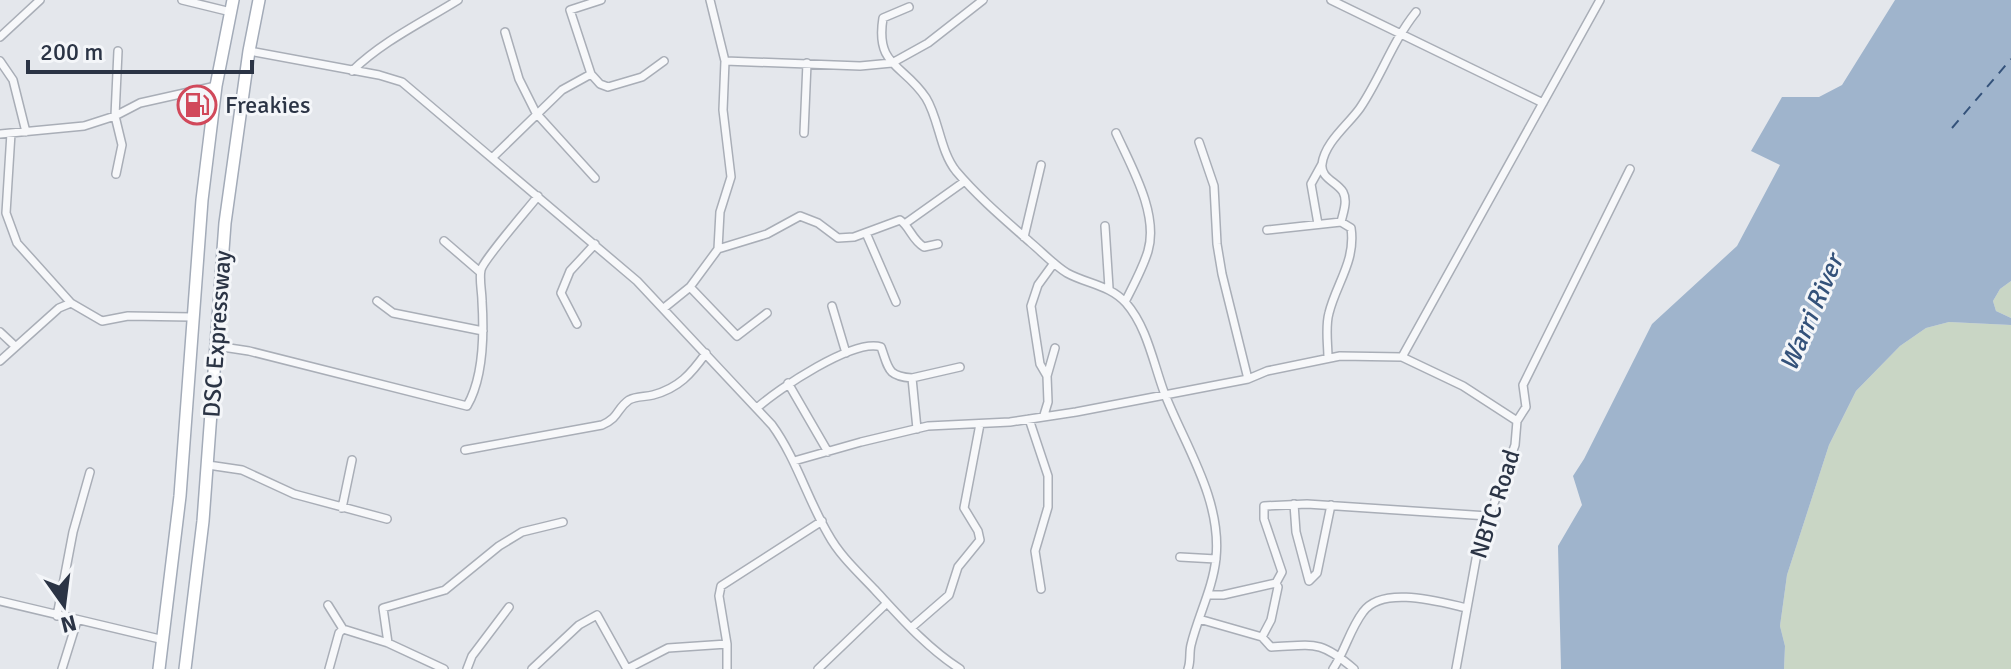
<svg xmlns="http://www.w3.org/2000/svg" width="2011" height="669" viewBox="0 0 2011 669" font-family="Signika,sans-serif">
<rect width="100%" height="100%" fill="#e4e7ec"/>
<!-- green -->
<path fill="#c9d6c5" d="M 2011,281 L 2011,318 L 1996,311 L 1993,301 L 2000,289 Z
M 1949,322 L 2011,325 L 2011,669 L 1784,669 L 1785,646 L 1780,626 L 1787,575 L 1829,445 L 1856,391 L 1900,346 L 1926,328 Z"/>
<!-- water -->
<path fill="#9fb4cc" d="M 1895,0 L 2011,0 L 2011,281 L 2000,289 L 1993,301 L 1996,311 L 2011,318 L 2011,325 L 1949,322 L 1926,328 L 1900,346 L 1856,391 L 1829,445 L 1787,575 L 1780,626 L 1785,646 L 1784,669 L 1561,669 L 1558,546 L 1582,505 L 1573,476 L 1584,459 L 1652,324 L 1737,246 L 1780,165 L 1751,151 L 1782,97 L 1819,97 L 1842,85 Z"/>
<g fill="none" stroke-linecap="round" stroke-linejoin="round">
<!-- ferry -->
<path stroke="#34527a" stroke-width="2" stroke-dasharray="10 8" stroke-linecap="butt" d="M 1952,128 L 2011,59"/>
<!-- minor casing -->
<g stroke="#a9aeb7" stroke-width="10">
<path id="minor" d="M 182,0 L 231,12
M 601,0 L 570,10 L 591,74 L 600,84 L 608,87 L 642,77 L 664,61
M 710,0 L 725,61 L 723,110 L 731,177 L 720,212 L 718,249
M 1331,0 L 1543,103
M 909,7 L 883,18 C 875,67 904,64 926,98 C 939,119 940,151 956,171 C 978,197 1004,219 1030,242 C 1042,252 1054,265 1067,273 C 1087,284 1110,285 1126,303 C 1147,327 1153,362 1164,392 C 1184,444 1222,499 1216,558 C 1213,588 1198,616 1191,645 C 1189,653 1191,661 1188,669
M 505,32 L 519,79 L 536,113 L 595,178
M 0,37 L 40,0
M 249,51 L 379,75 L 402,82 L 637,281 L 772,425 C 796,458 807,498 828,534 C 840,556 858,572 875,590 C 901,618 927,648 960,669
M 0,61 L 13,80 L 26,132
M 725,61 L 860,66 L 892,63 L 928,43 L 983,0
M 352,71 C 383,41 421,23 458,0
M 11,133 L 6,213 L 17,243 L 71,303
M 804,133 L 807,63
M 1116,133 C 1131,166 1159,214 1148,251 C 1143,268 1133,286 1125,302
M 0,134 L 84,126 L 115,116 L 140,103 L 216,86
M 1199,142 L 1214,186 L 1217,244 L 1222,274 L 1248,379
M 492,158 L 562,90 L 591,74
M 116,174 L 122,145 L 115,116 L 118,51
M 1341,222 C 1343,213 1348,201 1343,192 C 1337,182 1320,178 1322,164 C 1325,142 1348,125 1360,108 C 1381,77 1392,42 1416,12
M 906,223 L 965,181
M 1318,224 L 1311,184 L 1322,164
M 1105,226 L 1109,288
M 1267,230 L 1341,222 L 1351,228 C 1356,261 1336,284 1329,313 C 1325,327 1328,344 1328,358
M 866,233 L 896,302
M 1024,237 L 1041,165
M 444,241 L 480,272
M 690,287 L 737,336 L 767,313
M 377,301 L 393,313 L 483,331
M 832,306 L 846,353
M 664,308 L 690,287 L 718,249 L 767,234 L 800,216 L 818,223 L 838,238 L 854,237 L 900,220 C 910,227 912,240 924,247 L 938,244
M 577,324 L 561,293 L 570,271 L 595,244
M 0,332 L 15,346
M 216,346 L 249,351 L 467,406 C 484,377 484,333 482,301 C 482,292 479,279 481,270 C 483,260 528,209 538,196
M 1402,357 L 1600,0
M 0,361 L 59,308 L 71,303 L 102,321 L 128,316 L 192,317
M 1047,376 L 1055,348
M 788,383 L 828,452
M 757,408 C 778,389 854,338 881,347 C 889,369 887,376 912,378
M 1044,415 L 1048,402 L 1047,376 L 1040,364 L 1031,306 L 1038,285 L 1054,263
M 1029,419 L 1048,476 L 1048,507 L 1035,551 L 1041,589
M 1517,421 L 1526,407 L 1523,385 L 1630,169
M 917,429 L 912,378 L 960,367
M 465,450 L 602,425 C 620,417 616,409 629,400 C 636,396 645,397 653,395 C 679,388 691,374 706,353
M 794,461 L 861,442 L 928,426 L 1010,422 L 1076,412 L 1248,379 L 1267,371 L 1340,356 L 1402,357 L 1463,386 L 1517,421 L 1515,445 L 1478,548 L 1456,669
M 208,465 L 242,470 L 294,494 L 387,519
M 1294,504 L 1296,532 L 1309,581 L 1317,573 L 1331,505
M 342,508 L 352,460
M 1180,557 L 1216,559
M 1208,595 L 1223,595 L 1276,583
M 0,601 L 164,640
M 328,605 L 343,629
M 57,616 L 73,532 L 90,472
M 1199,619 L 1262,637
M 911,628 L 949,595 L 958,567 L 980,540 L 978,531 L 964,508 L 980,424
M 388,643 L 383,608 L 445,590 L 499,546 L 522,532 L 563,522
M 62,669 L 77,621
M 329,669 L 339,633 L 343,629 L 388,643 L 444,669
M 467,669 L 472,656 L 509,607
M 532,669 L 579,625 L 597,615 L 627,669 L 668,648 L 727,644
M 727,669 L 727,644 L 719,596 L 721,586 L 822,521
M 818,669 L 887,603
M 1333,669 C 1345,651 1350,629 1363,612 C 1382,585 1440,602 1467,608
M 1354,669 C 1319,639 1313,645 1271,647 L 1262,637 L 1271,620 L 1278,587 L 1276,583 L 1282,572 L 1264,519 L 1264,506 L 1307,504 L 1488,516"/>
</g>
<!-- primary casing -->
<g stroke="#a3abb8" stroke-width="14">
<path id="primary" d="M 159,669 L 180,496 L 202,200 L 216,86 L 233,0
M 185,669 L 203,521 L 225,223 L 249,51 L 259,0"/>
</g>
<!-- minor -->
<use href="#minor" stroke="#f7f8fa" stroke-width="7"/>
<!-- primary -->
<use href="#primary" stroke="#fff" stroke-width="11"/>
</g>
<!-- icons -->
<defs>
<g id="fuel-ring" transform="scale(2)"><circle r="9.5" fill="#f4f6f9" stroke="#d1495b" stroke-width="1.5"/><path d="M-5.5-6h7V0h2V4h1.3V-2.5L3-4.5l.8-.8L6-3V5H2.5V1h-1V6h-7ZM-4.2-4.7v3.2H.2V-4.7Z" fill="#d1495b"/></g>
</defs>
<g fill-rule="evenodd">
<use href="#fuel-ring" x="197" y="105"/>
</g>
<g text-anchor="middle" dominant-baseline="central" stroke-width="6" stroke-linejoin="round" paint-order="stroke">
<!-- poi labels -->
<g font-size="24" fill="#2b3445" stroke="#f4f6f9" text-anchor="start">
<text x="225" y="105">Freakies</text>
</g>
<!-- street labels -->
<g font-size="24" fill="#2b3445" stroke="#f4f6f9">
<text transform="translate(217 334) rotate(-86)">DSC Expressway</text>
<text transform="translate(1495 504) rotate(-72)">NBTC Road</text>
</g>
<!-- water labels -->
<g font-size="26" font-style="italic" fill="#34527a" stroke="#f4f6f9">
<text transform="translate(1812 313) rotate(-67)">Warri River</text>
</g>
</g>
<!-- north arrow -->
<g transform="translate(64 605) rotate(166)" stroke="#f4f6f9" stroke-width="6" paint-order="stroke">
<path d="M0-6L14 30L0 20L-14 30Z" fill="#2b3445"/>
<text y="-12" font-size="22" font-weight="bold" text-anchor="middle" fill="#2b3445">N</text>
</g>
<!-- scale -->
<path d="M28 60v12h224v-12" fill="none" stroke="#2b3445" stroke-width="4"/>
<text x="40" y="60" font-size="24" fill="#2b3445" stroke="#f4f6f9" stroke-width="6" paint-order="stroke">200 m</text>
</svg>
